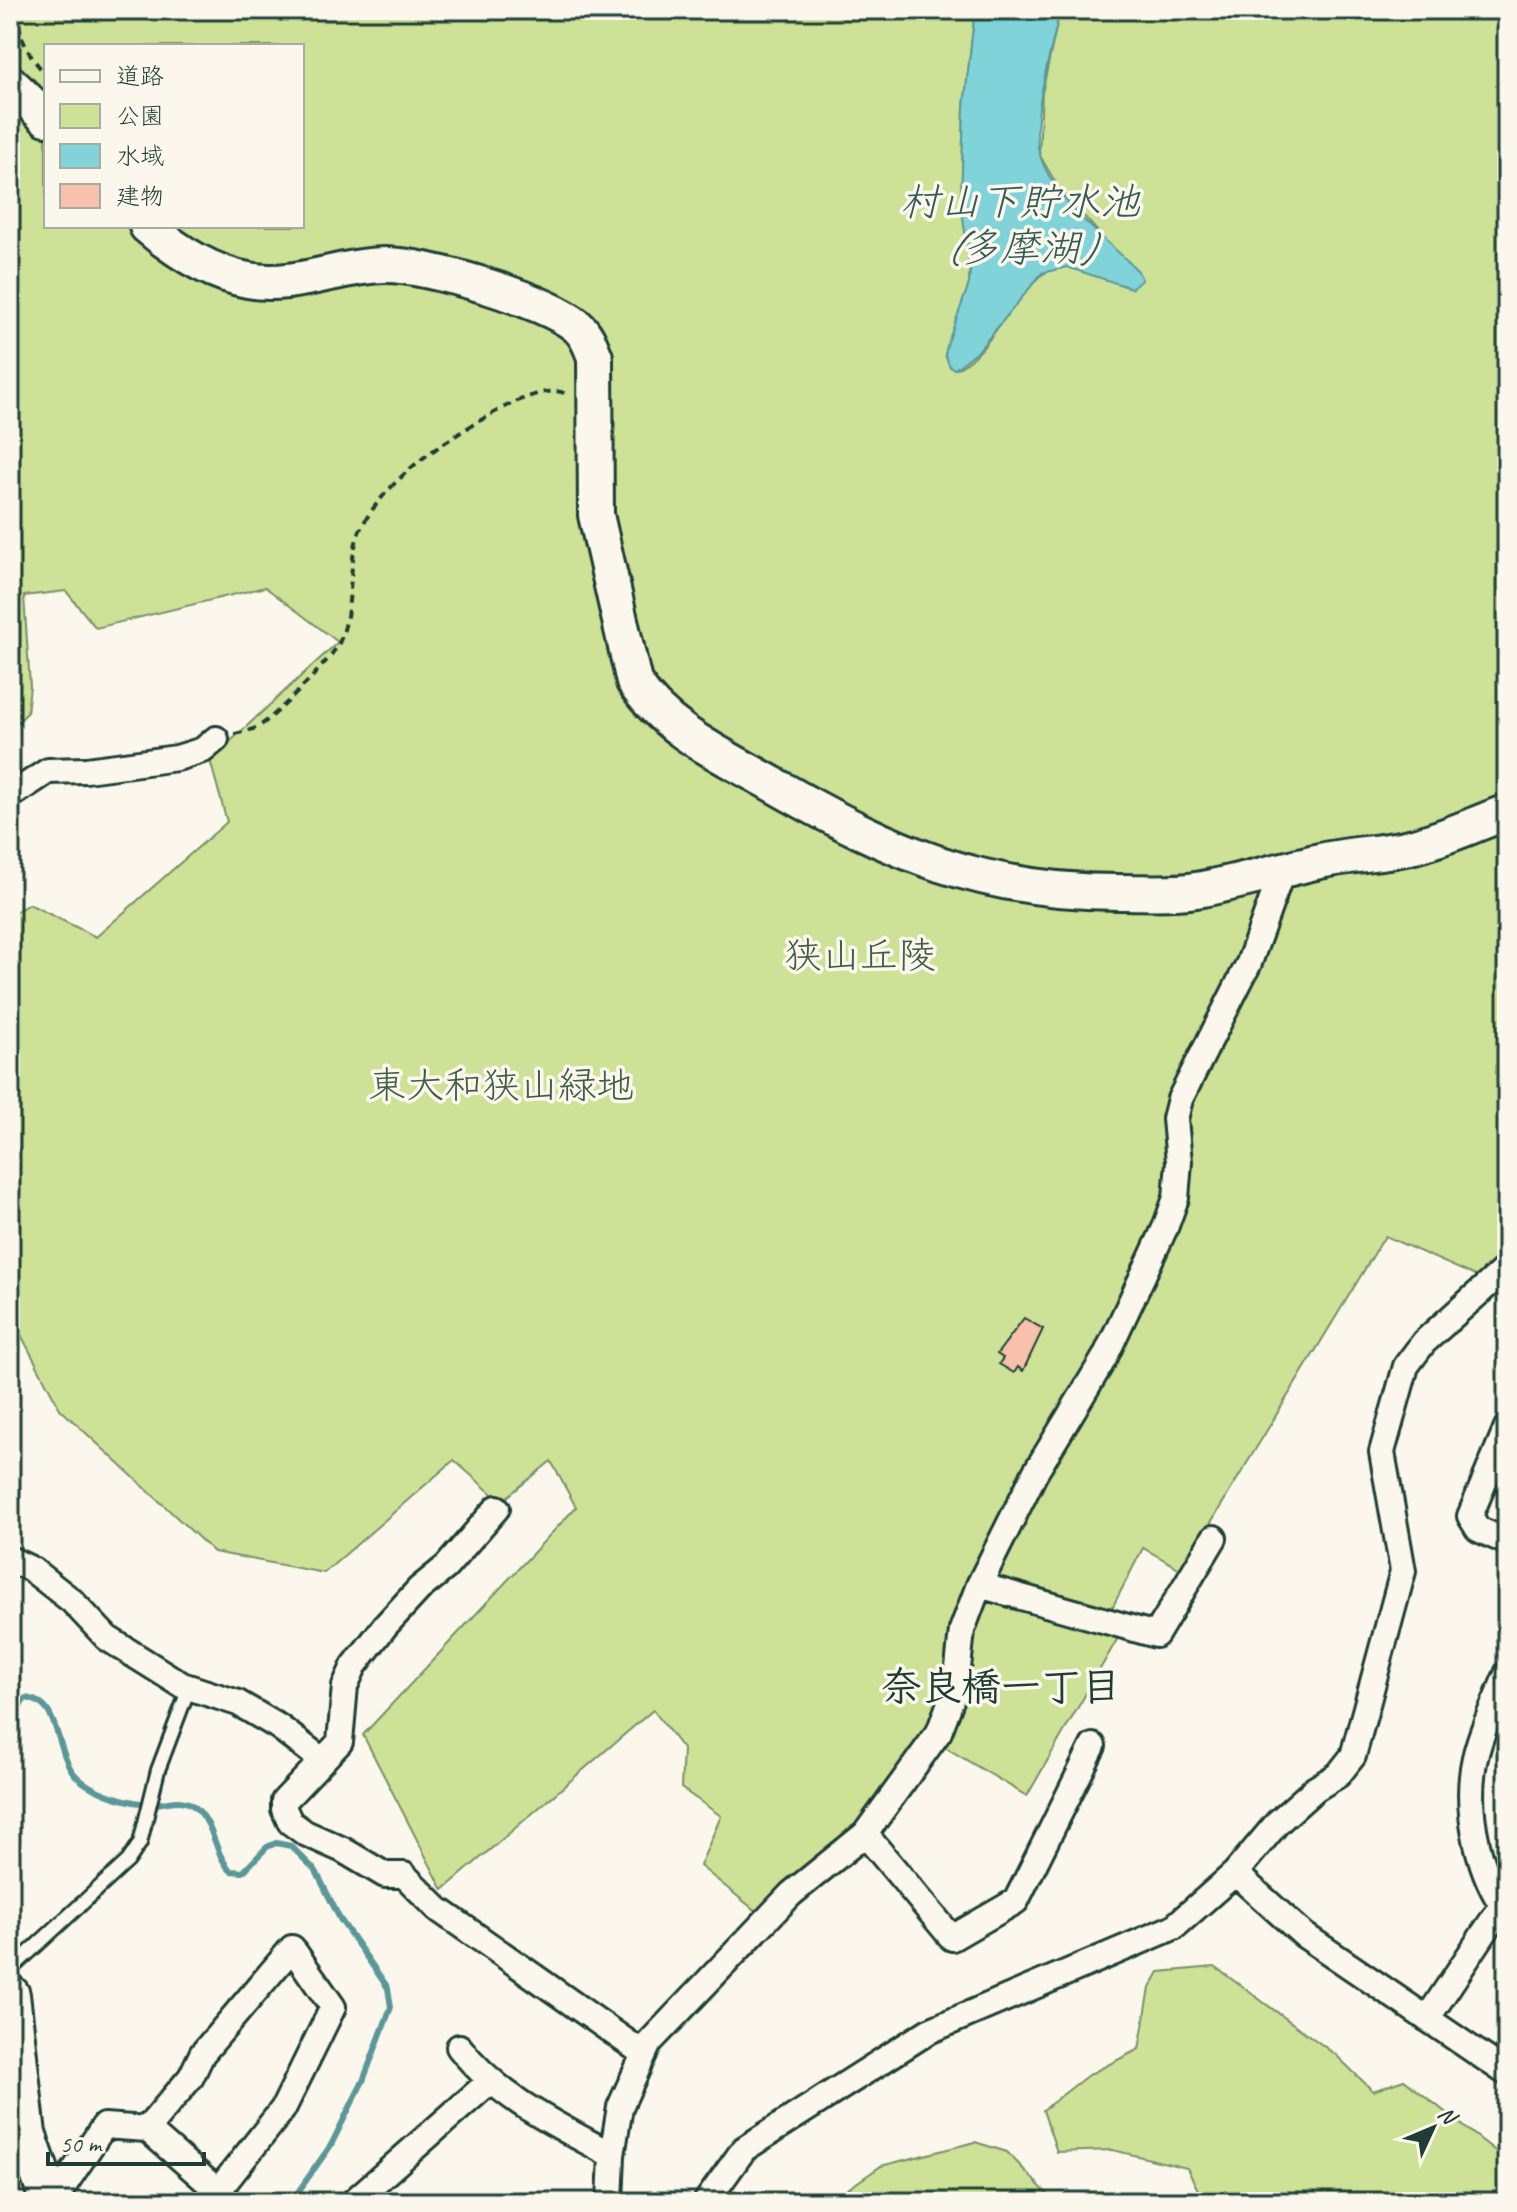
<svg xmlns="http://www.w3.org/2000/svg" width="1517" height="2212" viewBox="0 0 1517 2212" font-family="Caveat,'Klee One',sans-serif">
<rect width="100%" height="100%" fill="#fbf7ec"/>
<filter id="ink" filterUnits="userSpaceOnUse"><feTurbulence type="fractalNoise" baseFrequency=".0125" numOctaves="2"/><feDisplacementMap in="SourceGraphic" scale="16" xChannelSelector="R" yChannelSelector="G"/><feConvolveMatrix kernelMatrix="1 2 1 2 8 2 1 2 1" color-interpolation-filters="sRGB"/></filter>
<g filter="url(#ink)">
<!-- green -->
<path fill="#cde297" stroke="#769066" stroke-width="2" fill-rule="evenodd" d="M 10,10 L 975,10 L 964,107 L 961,202 L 970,257 L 969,284 L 945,355 L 955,369 C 998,354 1017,267 1066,267 C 1086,267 1111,282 1131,288 L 1099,233 L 1058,187 L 1039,154 L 1042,93 L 1060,10 L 1507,10 L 1507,1290 L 1385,1236 L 1182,1570 L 1143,1548 L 1112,1608 L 1130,1617 L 1027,1796 L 931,1739 L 878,1816 L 762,1916 L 700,1866 L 721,1816 L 681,1788 L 683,1749 L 653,1710 L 443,1890 L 363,1735 L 576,1507 L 551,1461 L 501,1502 L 454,1460 L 324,1573 L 214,1552 L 60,1409 L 10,1314 L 10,915 L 29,904 L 96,937 L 227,822 L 210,760 L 338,642 L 265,587 L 96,628 L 66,591 L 24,596 L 30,686 L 27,713 L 10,730 ZM 46,46 L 302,46 L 302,226 L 46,226 Z
M 1215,1967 L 1336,2055 L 1373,2091 L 1404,2080 L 1507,2160 L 1507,2202 L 1204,2202 L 1187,2168 L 1113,2150 L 1057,2152 L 1043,2110 L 1088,2075 L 1139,2049 L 1150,1988 L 1159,1972 Z
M 975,2142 L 1007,2152 L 1055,2202 L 829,2202 L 881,2166 Z"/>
<!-- water -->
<path fill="#81d3da" stroke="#5a9798" stroke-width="2" d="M 975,10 L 1060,10 C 1053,45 1029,122 1040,155 C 1054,201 1105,238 1138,271 L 1142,280 L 1131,288 L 1067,267 L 1042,273 L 979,350 L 955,369 L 950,367 L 945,355 L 947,345 L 969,284 L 970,270 L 961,202 L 964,107 Z"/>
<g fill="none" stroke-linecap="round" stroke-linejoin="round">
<!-- stream -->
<path stroke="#5a9798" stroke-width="6" d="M 10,1718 L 26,1698 C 60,1702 55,1747 72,1771 C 87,1792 130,1804 155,1804 C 170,1803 183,1796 196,1808 C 215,1825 214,1854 231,1871 L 243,1872 L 267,1847 L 276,1843 L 291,1846 L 316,1871 L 340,1919 L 388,1988 L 391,2007 L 363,2081 L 331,2145 L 291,2202"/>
</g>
<!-- building -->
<path fill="#f8c1ab" stroke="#1f3d34" stroke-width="2" d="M 1024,1318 L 1043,1329 L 1023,1371 L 1018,1367 L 1014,1373 L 999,1364 L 1003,1358 L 997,1354 Z"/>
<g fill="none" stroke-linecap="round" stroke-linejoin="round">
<!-- lane casing -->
<g stroke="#1f3d34" stroke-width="18">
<path id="lane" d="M 10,1970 L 128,1861 L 140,1843 L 158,1770 L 189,1688"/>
</g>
<!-- street casing -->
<g stroke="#1f3d34" stroke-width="30">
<path id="street" d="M 10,796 L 48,771 L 86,770 L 177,758 L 203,750 L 216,739
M 1507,1427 L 1470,1516 L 1478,1529 L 1507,1542
M 497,1508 L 446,1567 L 419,1589 L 385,1626 L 354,1666 L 345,1686 L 340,1742 L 284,1801 L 284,1809 L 290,1822 L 305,1833 L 343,1850 L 385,1875 L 404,1875 L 438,1909 L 644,2054
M 10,1559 L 31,1569 L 72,1601 L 107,1638 L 182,1685 L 238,1703 L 279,1727 L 322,1760
M 979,1585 L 1156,1635 L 1214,1538
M 1507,1674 C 1495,1704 1478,1736 1473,1768 C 1466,1815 1479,1874 1507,1912
M 865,1834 L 952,1938 L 1016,1901 L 1093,1746
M 1235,1873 L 1304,1935 L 1507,2073
M 1427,2019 L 1502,1906
M 459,2047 C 500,2099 555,2124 612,2155
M 147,2129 L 191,2077 L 202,2054 L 292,1948 L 333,2007 L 283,2109 L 218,2191
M 53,2202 L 104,2126 L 147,2129 L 228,2200
M 353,2202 L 489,2082
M 610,2202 L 612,2155 L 620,2107 L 649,2043 L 791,1894 L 865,1834 L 939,1732 L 956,1687 L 962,1630 L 979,1585 L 1035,1473 L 1105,1357 L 1165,1228 L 1176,1198 L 1179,1162 L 1175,1119 L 1180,1099 L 1249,963 L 1283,869
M 706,2202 L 744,2149 L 929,2031 L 1174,1927 L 1235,1873 L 1278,1822 L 1315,1789 L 1338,1775 L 1353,1756 L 1403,1571 L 1382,1452 L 1406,1366 L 1424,1342 L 1505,1269"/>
</g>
<!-- secondary casing -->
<g stroke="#1f3d34" stroke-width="40">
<path id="secondary" d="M 10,83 L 46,118
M 147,226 C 176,251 209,273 248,280 C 296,289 339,265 386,265 C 428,265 545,300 577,326 C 587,335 590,345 595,357 L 596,515 L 634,682 C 667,732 724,756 774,785 C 893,853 983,893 1123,892 C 1147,892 1172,894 1196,890 C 1237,883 1279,870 1320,861 C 1350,854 1380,854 1410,847 C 1444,839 1475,824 1507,812"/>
</g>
<!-- primary casing -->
<g stroke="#1f3d34" stroke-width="44">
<path id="primary" d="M 10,1995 L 26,2134 L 50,2202"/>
</g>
<!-- path -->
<path stroke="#1f3d34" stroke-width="4" stroke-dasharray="8 6" stroke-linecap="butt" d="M 18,10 C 18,38 28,54 46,75
M 235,734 C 242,732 252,730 258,727 C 276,716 330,661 339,643 C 355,610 346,560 361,528 C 373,504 400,476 422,459 C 445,441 542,375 567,395"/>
<!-- lane -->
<use href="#lane" stroke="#fbf7ec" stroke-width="12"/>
<!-- street -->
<use href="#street" stroke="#fbf7ec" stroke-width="24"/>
<!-- secondary -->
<use href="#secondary" stroke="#fbf7ec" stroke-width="34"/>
<!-- primary -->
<use href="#primary" stroke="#fbf7ec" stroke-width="38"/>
</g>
</g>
<g text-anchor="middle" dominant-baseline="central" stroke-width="7" stroke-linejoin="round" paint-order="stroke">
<!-- park labels -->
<g font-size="38" fill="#425e48" stroke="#fbf7ec">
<text x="860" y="955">狭山丘陵</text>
<text x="501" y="1085">東大和狭山緑地</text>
</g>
<!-- water labels -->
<g font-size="40" font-style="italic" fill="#335b55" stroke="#fbf7ec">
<text x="1020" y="202">村山下貯水池<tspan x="1020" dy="46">(多摩湖)</tspan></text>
</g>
<!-- neighbourhood labels -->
<g font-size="40" font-weight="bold" fill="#1f3d34" stroke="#fbf7ec">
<text x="1001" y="1687">奈良橋一丁目</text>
</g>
</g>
<!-- margin -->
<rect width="1517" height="2212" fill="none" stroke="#fbf7ec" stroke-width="40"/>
<rect x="20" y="20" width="1477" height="2172" fill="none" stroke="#1f3d34" stroke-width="3" filter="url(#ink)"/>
<!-- legend -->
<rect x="44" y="44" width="260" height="184" fill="#fbf7ec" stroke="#a3ada2" stroke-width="2"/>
<rect x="60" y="70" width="40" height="12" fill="#fbf7ec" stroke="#a3ada2" stroke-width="2"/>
<text x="116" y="84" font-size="24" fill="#1f3d34">道路</text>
<rect x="60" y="104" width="40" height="24" fill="#cde297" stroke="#a3ada2" stroke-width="2"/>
<text x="116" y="124" font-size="24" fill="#1f3d34">公園</text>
<rect x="60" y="144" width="40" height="24" fill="#81d3da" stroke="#a3ada2" stroke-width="2"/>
<text x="116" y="164" font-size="24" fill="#1f3d34">水域</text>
<rect x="60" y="184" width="40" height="24" fill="#f8c1ab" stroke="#a3ada2" stroke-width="2"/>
<text x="116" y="204" font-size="24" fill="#1f3d34">建物</text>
<!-- north arrow -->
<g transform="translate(1433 2128) rotate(46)" stroke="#fbf7ec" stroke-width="6" paint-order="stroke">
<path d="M0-6L14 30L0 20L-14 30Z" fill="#1f3d34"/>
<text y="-12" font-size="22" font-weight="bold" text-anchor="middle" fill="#1f3d34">N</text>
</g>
<!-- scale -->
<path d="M48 2152v12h156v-12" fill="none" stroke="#1f3d34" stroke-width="4"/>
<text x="60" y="2152" font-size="24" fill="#1f3d34" stroke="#fbf7ec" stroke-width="6" paint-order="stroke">50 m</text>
</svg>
